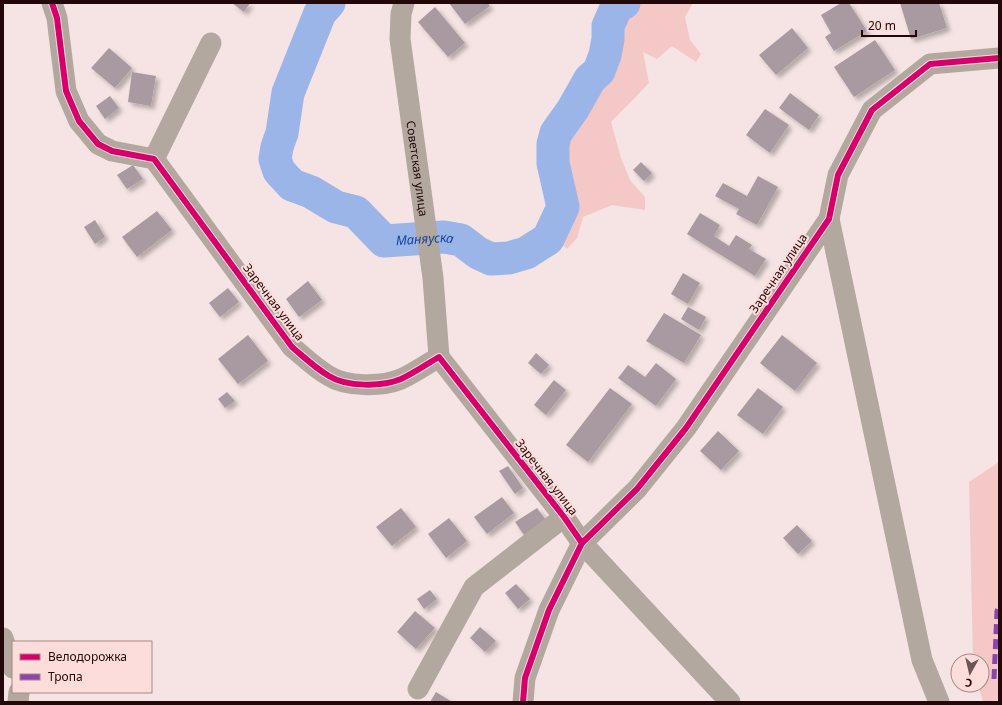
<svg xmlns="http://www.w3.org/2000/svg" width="1002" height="705" viewBox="0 0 1002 705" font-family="'Noto Sans',sans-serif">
<defs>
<filter id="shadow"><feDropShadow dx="3.5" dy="3.5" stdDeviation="2" flood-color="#0004"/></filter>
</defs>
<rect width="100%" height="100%" fill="#f5e4e3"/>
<!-- green -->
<path fill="#f4c8c7" d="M 631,3 L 693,3 L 685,17 L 690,40 L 701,54 L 696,62 L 672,46 L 657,59 L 643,52 L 649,83 L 611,122 L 621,158 L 630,180 L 645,197 L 645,210 L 612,205 L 583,217 L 577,238 L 567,249 L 555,238 L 552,231 L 568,201 L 568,191 L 561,153 L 565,129 L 585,88 L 615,18 Z
M 999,462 L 999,702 L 983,702 L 978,685 L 982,685 L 982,661 L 973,661 L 969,482 Z"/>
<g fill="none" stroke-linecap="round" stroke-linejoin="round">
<!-- river -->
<path stroke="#9cb5e9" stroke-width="33" id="s1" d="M 329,3 L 320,13 L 288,93 L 282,133 L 277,147 L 275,159 L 279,171 L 292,185 L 311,192 L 336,207 L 356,212 L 384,241 L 444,237 L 461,240 L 478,253 L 491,259 L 509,258 L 526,253 L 548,239 L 563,207 L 553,163 L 553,144 L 556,133 L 573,109 L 590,79 L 599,71 L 605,55 L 608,39 L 608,26 L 617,6 L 624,3"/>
</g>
<!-- building -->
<path fill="#a99aa2" filter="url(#shadow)" d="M 232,3 L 250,3 L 244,12 Z
M 449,3 L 488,3 L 490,6 L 465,24 Z
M 841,3 L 849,3 L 867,31 L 834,51 L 825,37 L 831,33 L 821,15 Z
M 900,3 L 939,3 L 947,28 L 911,39 Z
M 435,7 L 465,43 L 448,57 L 418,22 Z
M 792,28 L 808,48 L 776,75 L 759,55 Z
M 875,40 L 895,70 L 854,97 L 834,67 Z
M 109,48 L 132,68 L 115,88 L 91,68 Z
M 132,72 L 156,76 L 151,106 L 128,102 Z
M 790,93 L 819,115 L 809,130 L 779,108 Z
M 110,96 L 119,108 L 105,119 L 96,106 Z
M 765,109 L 789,125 L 770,153 L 746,135 Z
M 641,162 L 652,173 L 644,181 L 633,170 Z
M 133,165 L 143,179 L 127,189 L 117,175 Z
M 758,176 L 778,187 L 757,225 L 736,214 L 739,209 L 715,196 L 723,183 L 747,196 Z
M 157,211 L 172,230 L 137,257 L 122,237 Z
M 700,213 L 720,225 L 714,236 L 729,246 L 736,235 L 752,245 L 749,249 L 766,259 L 755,276 L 687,234 Z
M 95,220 L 105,237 L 95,244 L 84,227 Z
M 683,273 L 700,283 L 688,304 L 671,294 Z
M 308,281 L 322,300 L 299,317 L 286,299 Z
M 228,288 L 239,302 L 220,317 L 209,303 Z
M 688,307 L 706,317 L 699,330 L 681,319 Z
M 664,313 L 701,335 L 684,363 L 646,341 Z
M 248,335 L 268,361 L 238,384 L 218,359 Z
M 782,335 L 817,363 L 795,391 L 760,363 Z
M 536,353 L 549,365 L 541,374 L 528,363 Z
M 656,363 L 676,379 L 656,406 L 618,378 L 628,365 L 645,377 Z
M 554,380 L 566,390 L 546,415 L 534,405 Z
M 610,388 L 632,404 L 588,462 L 566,445 Z
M 758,388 L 783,407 L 763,434 L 737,415 Z
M 227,392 L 235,401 L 225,408 L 218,399 Z
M 718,431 L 739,451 L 721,470 L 700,451 Z
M 508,466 L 523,488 L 515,494 L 499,471 Z
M 502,497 L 514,513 L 487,534 L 474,517 Z
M 401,508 L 416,527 L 392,546 L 376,527 Z
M 537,508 L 546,520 L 524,535 L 515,522 Z
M 449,518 L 467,541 L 446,558 L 428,534 Z
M 797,525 L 812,541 L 798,554 L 783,538 Z
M 516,584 L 530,599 L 518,609 L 505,593 Z
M 430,590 L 437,599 L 424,609 L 417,599 Z
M 415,611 L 435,628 L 416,649 L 397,632 Z
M 480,627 L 496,641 L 485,652 L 470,638 Z
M 436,692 L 452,702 L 430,702 Z"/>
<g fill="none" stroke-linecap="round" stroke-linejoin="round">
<!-- minor -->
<g stroke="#b3a8a0" stroke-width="21">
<path d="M 52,3 L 57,18 L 66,91 L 79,121 L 98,144 L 112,151 L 154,159 L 292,347 C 304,357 315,368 329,376 C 346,387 382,387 401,379 C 414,373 427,364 439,357 L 564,517 L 582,543 L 730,702"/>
<path id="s2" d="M 404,3 L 401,14 L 400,39 L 433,278 L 439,357"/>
<path d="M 154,159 L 211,43"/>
<path d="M 829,219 L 922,660 L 939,702"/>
<path d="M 3,638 L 13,668"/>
<path d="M 418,689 L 474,587 L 564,517"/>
<path d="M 18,702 L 19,692"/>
<path d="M 523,702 L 525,678 L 549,610 L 582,543 L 637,489 L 686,428 L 829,219 L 838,175 L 872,110 L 930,64 L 999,58"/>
</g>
<!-- quiet -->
<path stroke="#8e44ad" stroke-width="5" stroke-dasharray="10 5" stroke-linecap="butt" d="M 994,679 L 997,611 L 999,606"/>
<!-- cycleway casing -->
<g stroke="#fddddb" stroke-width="8">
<path id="cycleway" d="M 52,3 L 57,18 L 66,91 L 79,121 L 98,144 L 112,151 L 154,159 L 292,347 C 304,357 315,368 329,376 C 346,387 382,387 401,379 C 414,373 427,364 439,357 L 564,517 L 582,543
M 523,702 L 525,678 L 549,610 L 582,543 L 637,489 L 686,428 L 829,219 L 838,175 L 872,110 L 930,64 L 999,58"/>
</g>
<!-- cycleway -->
<use href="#cycleway" stroke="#d6006c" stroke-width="6"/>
</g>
<g text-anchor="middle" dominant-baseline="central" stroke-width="4" stroke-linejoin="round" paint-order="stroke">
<!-- street labels -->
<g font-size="12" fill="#220809" stroke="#fddddb">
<text stroke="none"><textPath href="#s2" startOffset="167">Советская улица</textPath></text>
<text transform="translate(778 273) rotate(-56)">Заречная улица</text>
<text transform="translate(274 302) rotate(53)">Заречная улица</text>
<text transform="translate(547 477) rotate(52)">Заречная улица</text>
</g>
<!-- water labels -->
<g font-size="13" font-style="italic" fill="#134499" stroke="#fddddb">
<text stroke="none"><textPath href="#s1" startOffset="350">Маняуска</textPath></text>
</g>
</g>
<!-- border -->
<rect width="1002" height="705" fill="none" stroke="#220809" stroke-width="8"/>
<!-- legend -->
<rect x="12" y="641" width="140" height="52" fill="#fddddb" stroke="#a58887"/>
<rect x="20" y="654" width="20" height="6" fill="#d6006c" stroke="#a58887"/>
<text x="48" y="661" font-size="12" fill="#220809">Велодорожка</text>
<rect x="20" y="674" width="20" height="6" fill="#8e44ad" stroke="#a58887"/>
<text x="48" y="681" font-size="12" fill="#220809">Тропа</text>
<!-- north arrow -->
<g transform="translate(970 673) rotate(188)"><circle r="19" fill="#fddddb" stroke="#a58887"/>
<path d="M0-3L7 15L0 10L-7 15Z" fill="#6c5555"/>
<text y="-6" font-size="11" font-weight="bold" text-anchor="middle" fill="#220809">С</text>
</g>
<!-- scale -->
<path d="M862 30v6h54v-6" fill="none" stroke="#220809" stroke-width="2"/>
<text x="868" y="30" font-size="12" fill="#220809" stroke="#fddddb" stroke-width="3" paint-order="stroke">20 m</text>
</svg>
